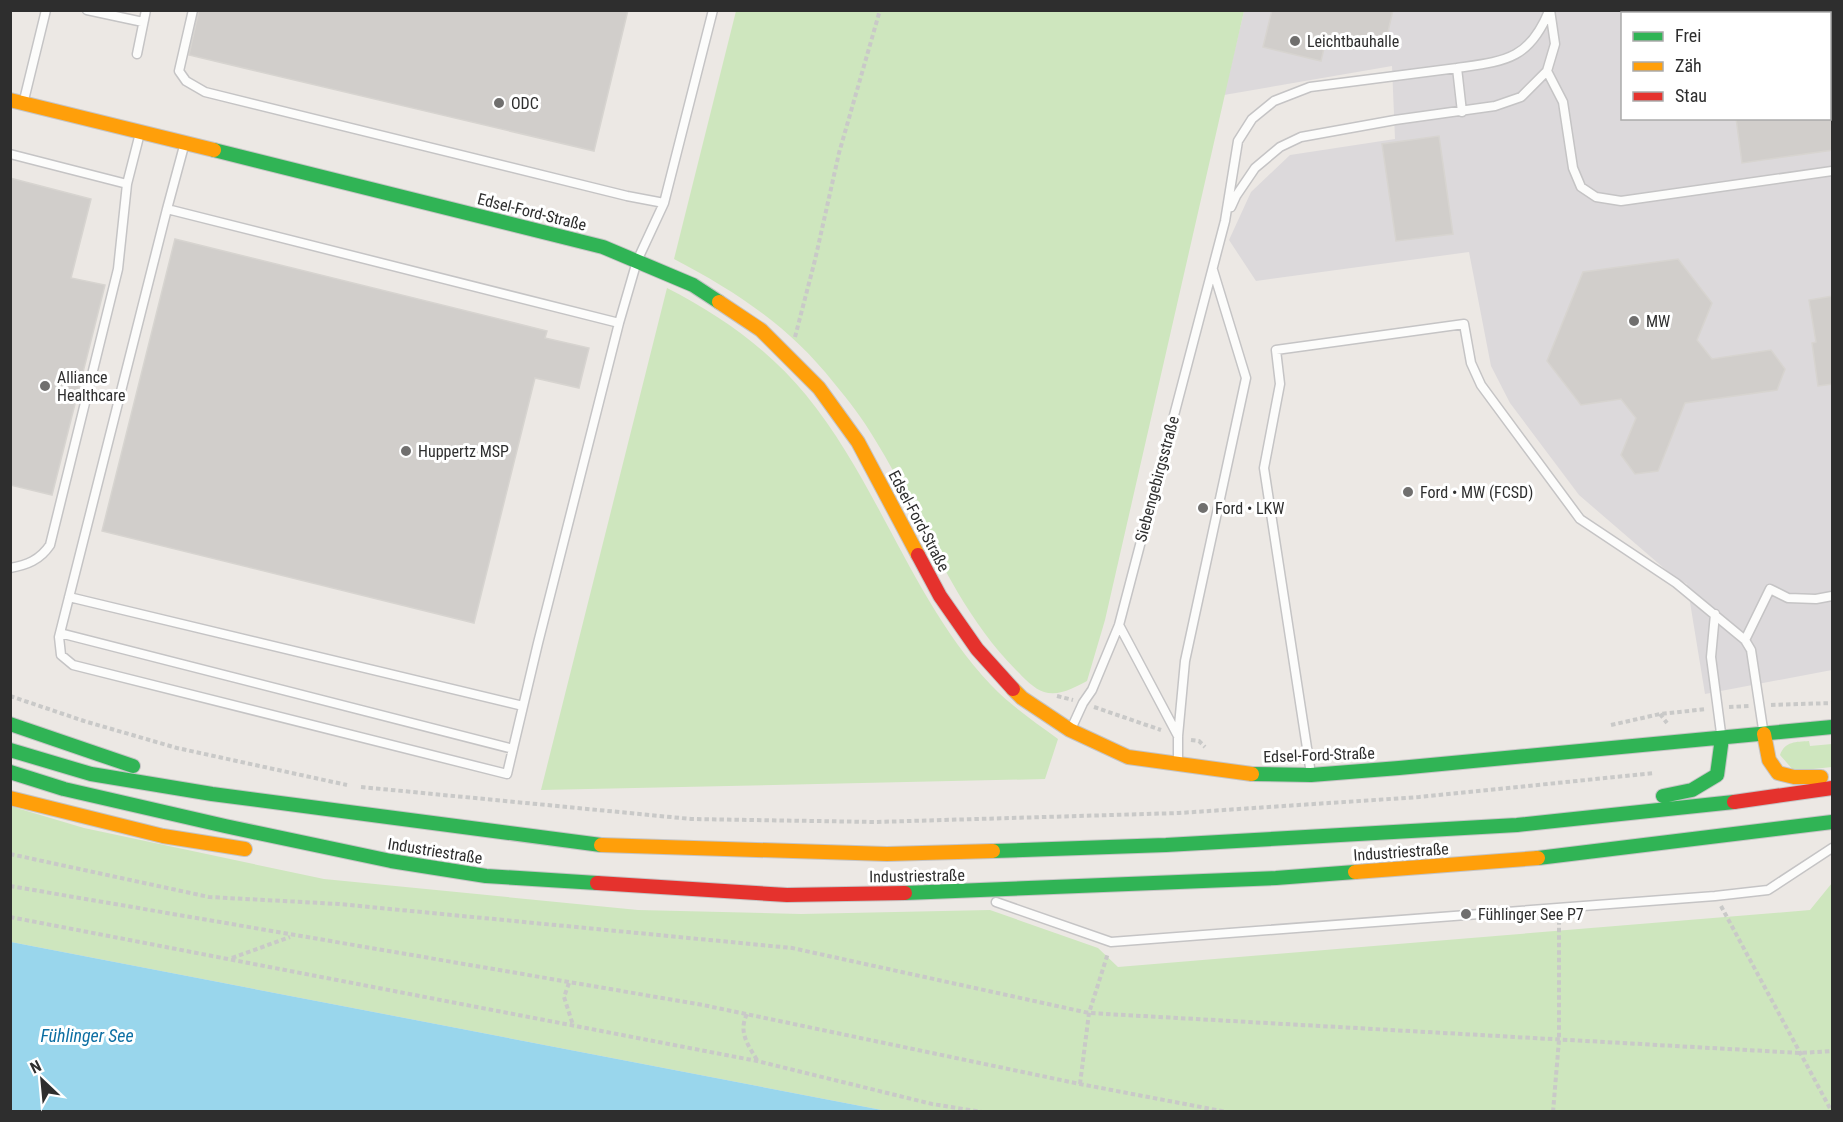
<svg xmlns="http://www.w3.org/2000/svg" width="1843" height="1122" viewBox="0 0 1843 1122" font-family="'Roboto Condensed',sans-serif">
<rect width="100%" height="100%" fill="#ece8e4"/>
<!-- industrial -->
<path fill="#dcd9db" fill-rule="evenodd" d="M 1244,11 L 1832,11 L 1832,670 L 1705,694 L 1687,584 L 1673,576 L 1579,495 L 1510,403 L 1491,366 L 1469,252 L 1256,281 L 1229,240 L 1251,192 L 1290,155 L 1395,139 L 1392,66 L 1224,95 ZM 1622,14 L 1830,14 L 1830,118 L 1622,118 Z"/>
<!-- green -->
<path fill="#cee6be" d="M 736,11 L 1244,11 L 1105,620 L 1087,681 C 1075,687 1059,697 1044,692 C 1034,689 1024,678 1016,670 C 951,604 922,515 874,438 C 863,419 848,400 834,383 C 790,327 737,292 674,259 Z
M 667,288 C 720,315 768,349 806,395 C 879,484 912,601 991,685 C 1011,706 1035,722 1058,739 L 1045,779 L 541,790 Z
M 1809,741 L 1810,746 L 1832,744 L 1832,767 L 1794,771 L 1780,755 C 1785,741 1796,742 1809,741 Z
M 10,806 L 84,828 L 324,879 L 638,910 L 801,914 L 990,910 L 1098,948 L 1118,967 L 1810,910 L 1832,883 L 1832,1111 L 887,1111 L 11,942 Z"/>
<!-- water -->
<path fill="#99d6ec" d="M 11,942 L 887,1111 L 11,1111 Z"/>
<!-- building -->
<path fill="#d1cecb" stroke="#d7d4d0" stroke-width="1.5" d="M 628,10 L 594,151 L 189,55 L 199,10 Z
M 1272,10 L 1393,10 L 1384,49 L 1327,35 L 1321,61 L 1263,47 Z
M 1736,118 L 1833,118 L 1833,150 L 1742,163 Z
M 1439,136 L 1453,234 L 1396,241 L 1382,144 Z
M 10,178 L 91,199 L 71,278 L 105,285 L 52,495 L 10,485 Z
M 175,239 L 547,331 L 545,338 L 589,348 L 579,388 L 535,378 L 474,623 L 102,531 Z
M 1678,259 L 1712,303 L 1697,340 L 1712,359 L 1771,350 L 1785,369 L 1777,390 L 1685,403 L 1658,471 L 1635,474 L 1621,455 L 1636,418 L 1621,399 L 1581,405 L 1547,361 L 1583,272 Z
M 1833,296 L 1833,384 L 1818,386 L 1812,343 L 1816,342 L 1809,300 Z"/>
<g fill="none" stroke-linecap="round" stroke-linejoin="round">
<!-- lane casing -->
<g stroke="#c5c4c5" stroke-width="11">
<path id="lane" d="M 87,10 L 143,22
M 193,10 L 179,71 L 186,81 L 205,92 L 627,196 L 664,203
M 137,54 L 146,10
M 1457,68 C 1505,61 1529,60 1549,11
M 1547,71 L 1563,102 L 1573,168 L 1581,187 L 1596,197 L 1621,201 L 1832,171
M 24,100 L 46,10
M 184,146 L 167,209 L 619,323 L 637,261 L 664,203 L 713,10
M 10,154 L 127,184
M 1231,207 L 1236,196 L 1255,168 L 1280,147 L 1301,137 L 1395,120 L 1495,106 L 1521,97 L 1547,71 L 1555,44 L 1550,10
M 167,209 L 59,637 L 61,655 L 73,665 L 507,774 L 538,643 L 619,323
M 10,568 C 27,565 40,560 50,545 L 118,269 L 127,184 L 140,133
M 69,597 L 523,706
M 1715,614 L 1711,657 L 1721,733
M 1119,625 L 1178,736
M 60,633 L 513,749
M 1745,640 L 1770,589 L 1788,598 L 1816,599 L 1832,596
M 1072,727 L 1083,703 L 1092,690 L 1119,625 L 1225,221 L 1238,141 L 1252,119 L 1274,101 L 1310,87 L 1457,68 L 1462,112
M 1178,761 L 1178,736 L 1185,661 L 1246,378 L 1213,270
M 1311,774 L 1264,468 L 1280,384 L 1276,350 L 1464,324 L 1471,363 L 1481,385 L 1580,519 L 1676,583 L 1745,640 L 1751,650 L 1763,729
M 996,902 L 1111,942 L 1715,896 L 1768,890 L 1832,848"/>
</g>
<!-- fast casing -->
<g stroke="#c5c4c5" stroke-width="16">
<path id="fast" d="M 214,150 L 603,247 L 693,285 L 719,302
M 10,724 L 133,766
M 10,750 L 91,774 L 212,794 L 601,845
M 10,772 L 64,789 L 225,826 L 391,861 L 486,876 L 597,883
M 1252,774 L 1311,775 L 1399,768 L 1832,727
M 1663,796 L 1692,790 L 1717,775 L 1722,738
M 993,851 L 1166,845 L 1517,825 L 1734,802
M 1538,858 L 1832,822
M 905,893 L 1276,878 L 1355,872"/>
</g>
<!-- slow casing -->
<g stroke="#c5c4c5" stroke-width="16">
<path id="slow" d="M 10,100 L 214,150
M 719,302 L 761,330 L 819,388 L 858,442 L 918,555
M 1013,689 L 1022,698 L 1070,730 L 1128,757 L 1252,774
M 1764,734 L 1769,760 L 1778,773 L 1794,777 L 1821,777
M 10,798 L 163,836 L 245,849
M 601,845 L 887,854 L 993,851
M 1355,872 L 1538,858"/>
</g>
<!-- jam casing -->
<g stroke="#c5c4c5" stroke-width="16">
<path id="jam" d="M 918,555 L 940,596 L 977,649 L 1013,689
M 1734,802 L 1832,788
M 597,883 L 787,895 L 905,893"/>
</g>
<!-- path -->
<path stroke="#c9c9c8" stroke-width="4" stroke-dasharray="4.5 3" stroke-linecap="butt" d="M 795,337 L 815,260 L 839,153 L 880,10
M 10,696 L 84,721 L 177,748 L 347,785
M 1057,696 L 1073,700
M 1771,705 L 1832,703
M 1094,707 L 1161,730
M 1729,707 L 1749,706
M 1660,714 L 1667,723
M 1611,725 L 1660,714 L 1707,709
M 1191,740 L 1199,741 L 1205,747
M 361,787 L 691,819 L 876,822 L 1179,813 L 1419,797 L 1655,773
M 10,854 L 209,897 L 339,904 L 792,948 L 1089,1013 L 1800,1053 L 1832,1051
M 10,886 L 703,1005 L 1080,1084 L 1227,1112
M 1721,906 L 1832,1112
M 10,917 L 757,1061 L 932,1104 L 982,1112
M 232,958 L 290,937
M 569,983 L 564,997 L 573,1025
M 747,1014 C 738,1032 748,1045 757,1060
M 1080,1084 L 1089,1013 L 1108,953
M 1553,1112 L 1559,1040 L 1559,921"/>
<!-- lane -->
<use href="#lane" stroke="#fcfcfb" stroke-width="8"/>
<!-- fast -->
<use href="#fast" stroke="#30b455" stroke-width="14"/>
<!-- slow -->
<use href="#slow" stroke="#ff9f0a" stroke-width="14"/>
<!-- jam -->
<use href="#jam" stroke="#e5322d" stroke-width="14"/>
</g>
<!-- markers -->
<g fill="#706f6e" stroke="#fff" stroke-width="2">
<circle cx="1295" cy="41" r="6"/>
<circle cx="499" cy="103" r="6"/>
<circle cx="1634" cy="321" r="6"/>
<circle cx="45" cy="386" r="6"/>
<circle cx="406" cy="451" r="6"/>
<circle cx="1408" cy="492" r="6"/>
<circle cx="1203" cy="508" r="6"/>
<circle cx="1466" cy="914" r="6"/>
</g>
<g text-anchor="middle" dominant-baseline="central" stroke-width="6" stroke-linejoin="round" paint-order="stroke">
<!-- poi labels -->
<g font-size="16" fill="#2e2e2e" stroke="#fff" text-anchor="start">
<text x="1307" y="41">Leichtbauhalle</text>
<text x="511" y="103">ODC</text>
<text x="1646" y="321">MW</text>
<text x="57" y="377">Alliance<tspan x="57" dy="18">Healthcare</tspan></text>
<text x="418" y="451">Huppertz MSP</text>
<text x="1420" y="492">Ford • MW (FCSD)</text>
<text x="1215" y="508">Ford • LKW</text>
<text x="1478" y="914">Fühlinger See P7</text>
</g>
<!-- street labels -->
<g font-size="16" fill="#2e2e2e" stroke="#fff">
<text transform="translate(532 212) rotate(14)">Edsel-Ford-Straße</text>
<text transform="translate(1157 479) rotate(-75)">Siebengebirgsstraße</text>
<text transform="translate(919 521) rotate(62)">Edsel-Ford-Straße</text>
<text transform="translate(1319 755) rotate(-2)">Edsel-Ford-Straße</text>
<text transform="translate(435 851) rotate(9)">Industriestraße</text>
<text transform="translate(1401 852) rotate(-4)">Industriestraße</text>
<text transform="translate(917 876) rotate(-1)">Industriestraße</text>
</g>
<!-- water labels -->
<g font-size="18" font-style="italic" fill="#0d6fa3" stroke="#fff">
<text x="87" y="1035">Fühlinger See</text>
</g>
</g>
<!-- border -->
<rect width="1843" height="1122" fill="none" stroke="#2e2e2e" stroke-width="24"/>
<!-- legend -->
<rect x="1621" y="12" width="210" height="108" fill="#ffffff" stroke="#ababab" stroke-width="1.5"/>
<rect x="1633" y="32" width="30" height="9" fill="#30b455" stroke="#ababab" stroke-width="1.5"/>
<text x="1675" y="42" font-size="18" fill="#2e2e2e">Frei</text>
<rect x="1633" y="62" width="30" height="9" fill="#ff9f0a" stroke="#ababab" stroke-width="1.5"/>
<text x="1675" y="72" font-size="18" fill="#2e2e2e">Zäh</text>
<rect x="1633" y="92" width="30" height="9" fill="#e5322d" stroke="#ababab" stroke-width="1.5"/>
<text x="1675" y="102" font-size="18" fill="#2e2e2e">Stau</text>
<!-- north arrow -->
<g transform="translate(42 1080) rotate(334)" stroke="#ffffff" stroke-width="4.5" paint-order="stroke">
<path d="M0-4.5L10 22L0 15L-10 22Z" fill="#2e2e2e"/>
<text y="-9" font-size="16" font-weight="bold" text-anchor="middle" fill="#2e2e2e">N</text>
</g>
</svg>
